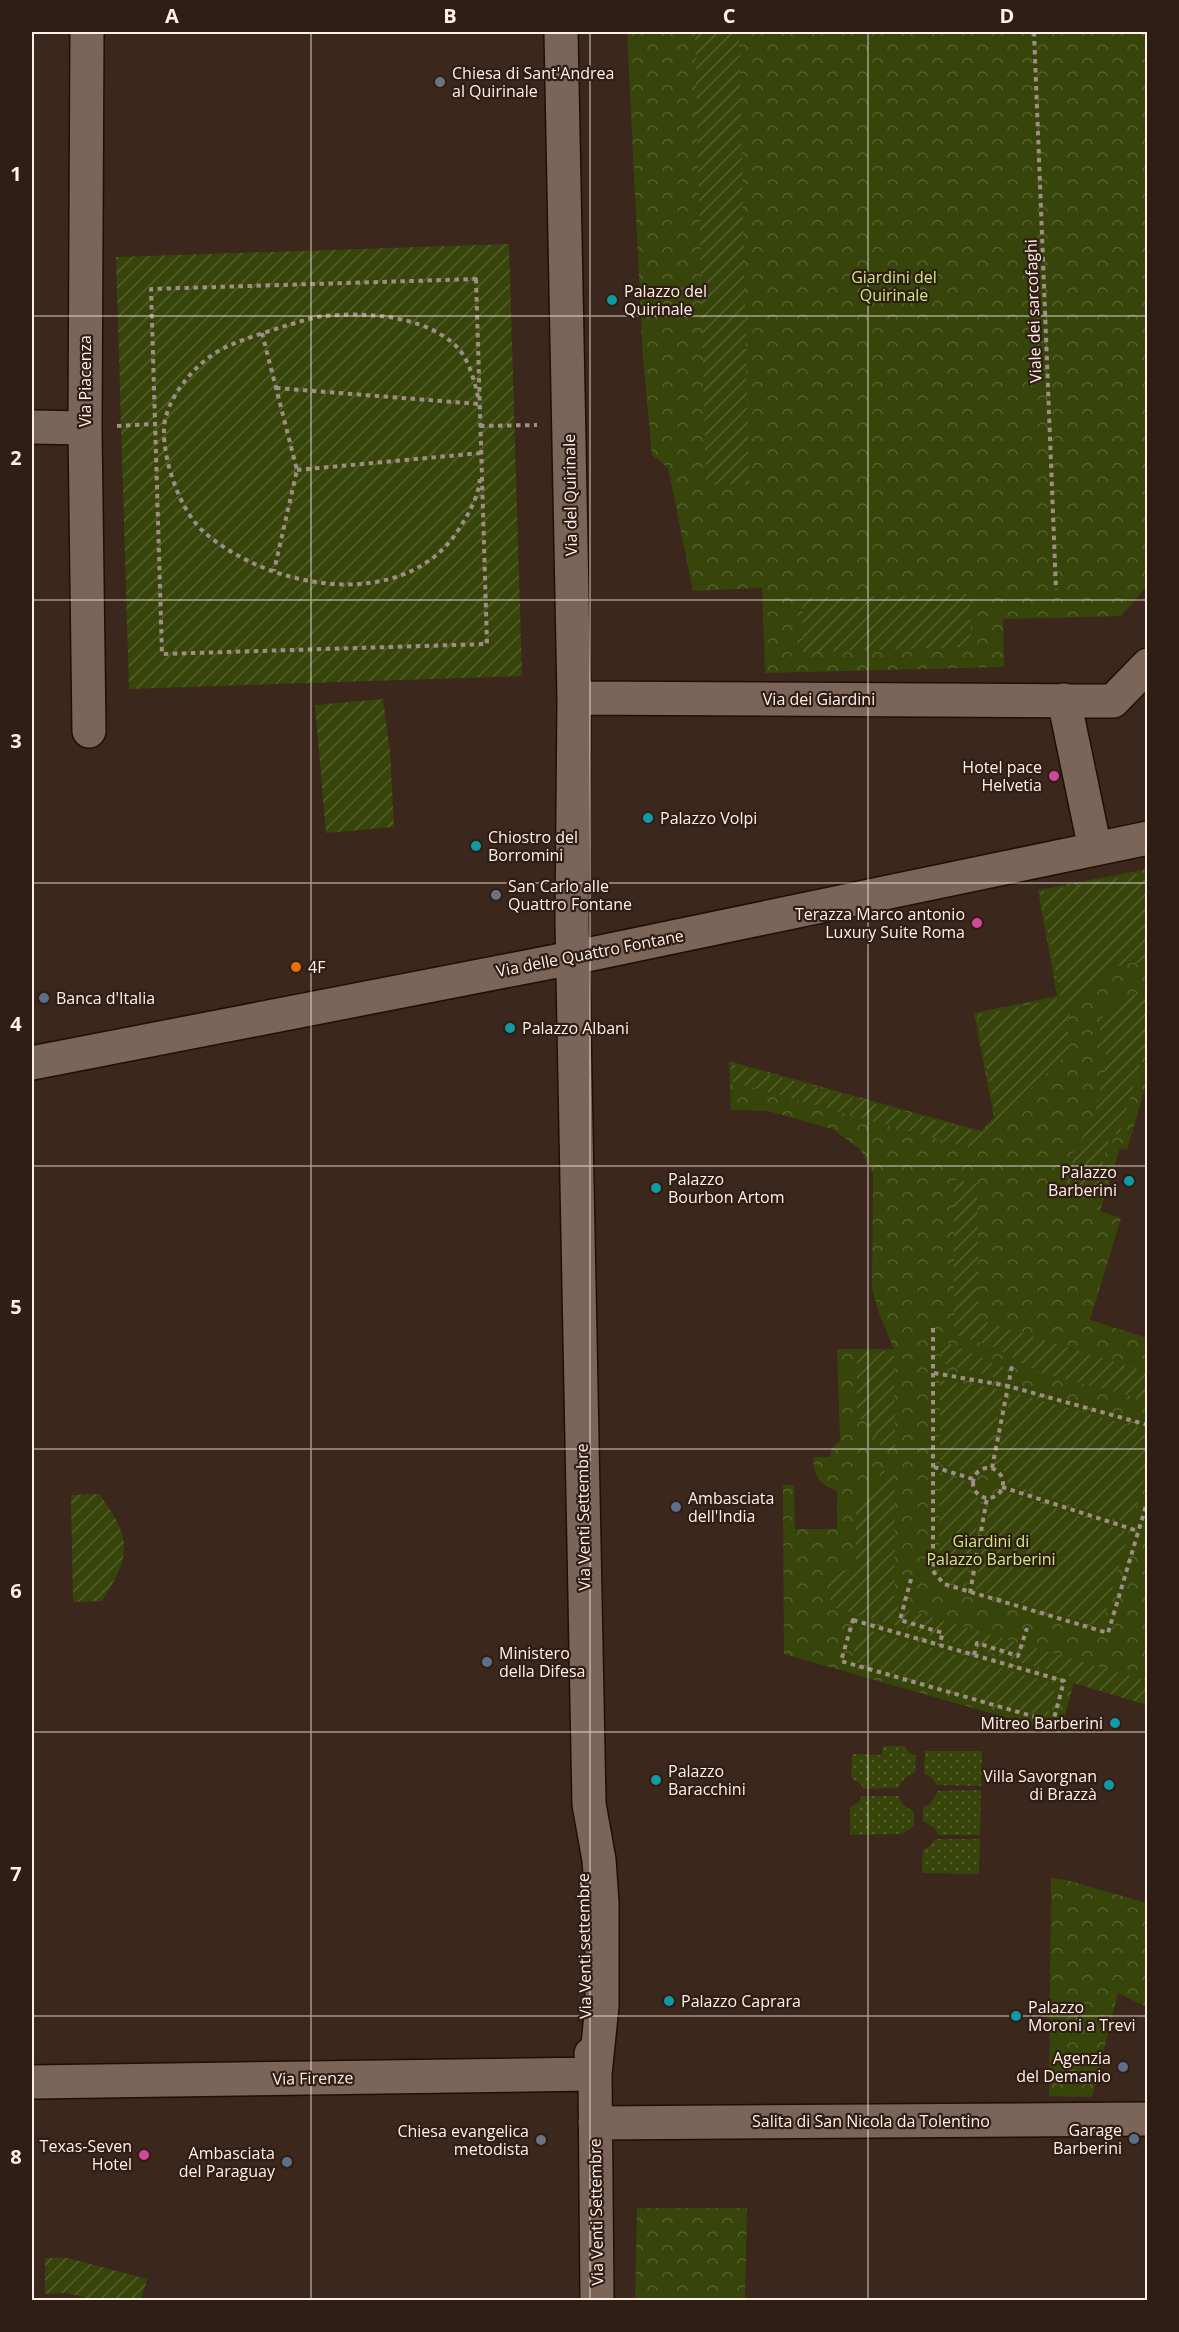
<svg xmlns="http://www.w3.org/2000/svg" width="1179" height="2332" viewBox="0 0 1179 2332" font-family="'Open Sans',sans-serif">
<defs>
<pattern id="grass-dots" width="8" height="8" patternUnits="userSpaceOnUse" patternTransform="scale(1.5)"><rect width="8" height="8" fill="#37450b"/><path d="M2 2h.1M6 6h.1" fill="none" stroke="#55602f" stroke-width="1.8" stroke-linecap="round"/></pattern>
<pattern id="park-crowns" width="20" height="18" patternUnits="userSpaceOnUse" patternTransform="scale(1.5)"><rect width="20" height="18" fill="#37450b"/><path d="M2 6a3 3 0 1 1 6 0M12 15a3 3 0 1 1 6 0" fill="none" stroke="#55602f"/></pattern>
<pattern id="garden-furrows" width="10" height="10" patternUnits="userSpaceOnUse" patternTransform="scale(1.5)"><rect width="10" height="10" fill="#37450b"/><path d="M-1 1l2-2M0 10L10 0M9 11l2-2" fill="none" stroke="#55602f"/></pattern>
</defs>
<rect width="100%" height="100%" fill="#3b271c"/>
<!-- grass -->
<path fill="url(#grass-dots)" d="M 883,1746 L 905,1746 L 907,1751 L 916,1756 L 915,1772 L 905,1778 L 898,1788 L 863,1789 L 861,1784 L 851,1778 L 852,1754 L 882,1755 Z
M 925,1751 L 982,1751 L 981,1786 L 937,1785 L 931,1777 L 924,1774 Z
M 981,1790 L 980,1835 L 938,1835 L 935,1829 L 923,1821 L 923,1808 L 931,1803 L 938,1791 Z
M 862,1796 L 898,1796 L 903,1805 L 914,1812 L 914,1826 L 902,1834 L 850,1835 L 850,1807 L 858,1803 Z
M 935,1839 L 980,1839 L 979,1874 L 922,1873 L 923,1850 L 931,1845 Z"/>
<!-- park -->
<path fill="url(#park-crowns)" d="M 627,32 L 1147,32 L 1148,585 L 1121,616 L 1003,619 L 1004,667 L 765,673 L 762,588 L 693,591 L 668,468 L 652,455 L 643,357 Z
M 1147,869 L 1147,1081 L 1127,1150 L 1120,1148 L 1100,1211 L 1121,1218 L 1090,1320 L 1147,1338 L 1147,1705 L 1074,1683 L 1060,1733 L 784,1654 L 783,1485 L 794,1485 L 795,1529 L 837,1529 L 837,1491 C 820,1486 814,1475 813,1457 L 830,1457 L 831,1450 L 840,1440 L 837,1349 L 894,1349 L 879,1313 L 872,1289 L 873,1174 L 860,1149 L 832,1129 L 768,1111 L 731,1110 L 729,1061 L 981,1131 L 994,1117 L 974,1013 L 1057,996 L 1038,890 Z
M 1051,1878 L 1066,1880 L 1147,1903 L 1147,2007 L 1118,1993 L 1092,2097 L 1049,2096 Z
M 637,2208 L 747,2208 L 745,2300 L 635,2300 Z"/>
<!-- garden -->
<path fill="url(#garden-furrows)" d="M 695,32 L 739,32 L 749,484 L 706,485 Z
M 509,244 L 522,676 L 129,689 L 116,257 Z
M 970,594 L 971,647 L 803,652 L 802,598 Z
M 383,699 L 390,751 L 394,827 L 326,833 L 315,705 Z
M 1147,872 L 1147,963 C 1101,958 1055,1002 1071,1050 L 970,1148 L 732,1082 L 731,1064 L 982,1133 L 996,1118 L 977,1015 L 1061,998 L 1040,892 Z
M 1130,994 L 1147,995 L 1147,1040 L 1119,1135 L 1111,1133 L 1091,1201 L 1081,1198 L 1071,1156 L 1094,1119 L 1107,1058 L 1099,1036 L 1103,1016 L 1119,998 Z
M 954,1180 L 977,1183 L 979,1320 L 1147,1372 L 1147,1400 L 1041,1373 L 994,1347 L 954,1334 Z
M 941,1340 L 1007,1369 L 1005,1380 L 941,1363 Z
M 857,1351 L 894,1351 L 895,1449 L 881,1449 C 876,1435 870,1424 857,1416 Z
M 940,1380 L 1003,1390 L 989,1463 L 978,1465 L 971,1474 L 940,1464 Z
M 1011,1392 L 1147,1430 L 1147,1470 L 1131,1524 L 1008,1484 L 1006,1473 L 996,1464 Z
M 881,1471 L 895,1471 L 894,1606 L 1147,1681 L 1147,1705 L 1074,1683 L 1075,1678 L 830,1606 L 832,1571 L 856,1570 L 856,1506 C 870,1497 877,1487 881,1471 Z
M 940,1472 L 968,1482 L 971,1493 L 981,1501 L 966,1587 L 947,1582 L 939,1571 Z
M 1005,1492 L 1129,1532 L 1101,1627 L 975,1589 L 990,1502 L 998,1500 Z
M 99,1494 C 132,1538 132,1555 102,1601 L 73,1602 L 71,1495 Z
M 861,1628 L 1056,1684 L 1047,1718 L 851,1661 Z
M 45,2258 L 68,2258 L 147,2279 L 141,2300 L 94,2300 L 67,2293 L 45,2294 Z"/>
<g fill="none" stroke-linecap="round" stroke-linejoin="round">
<!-- minor casing -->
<g stroke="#210f06" stroke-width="36">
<path id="minor" d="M 87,32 L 85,428 L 89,731
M 561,32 L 574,698 L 572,923 L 589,1804 L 599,1860 L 602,1903 L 602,2006 L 595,2074
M 32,427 L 85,428
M 574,698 L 1113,701 L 1148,665
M 1064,700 L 1095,849
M 32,1063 L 572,958 L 1148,838
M 591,2054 L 595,2074 L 597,2300
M 32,2082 L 595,2074
M 595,2123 L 1148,2119"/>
</g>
<!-- path -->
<path stroke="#9f8e85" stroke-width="4" stroke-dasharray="4.5 4.5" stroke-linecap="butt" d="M 1034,32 L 1056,590
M 476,279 L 487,644 L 162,654 L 151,289 Z
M 262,333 L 297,470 L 274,571
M 276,388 L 479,404
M 478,397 C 474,379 468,356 454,344 C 421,315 365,312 324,316 C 312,317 300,322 288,325 C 267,332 245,338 224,348 C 197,361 165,398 164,429 C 163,461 180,511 204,532 C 270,590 405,614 459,529 C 469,513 478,498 480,479
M 117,426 L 155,424
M 480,426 L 537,425
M 297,470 L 481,453
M 933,1328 L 933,1571 L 944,1584 L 1108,1633 L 1148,1499
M 934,1373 L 1008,1386 L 1148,1425
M 934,1467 L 973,1479
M973 1483a15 15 0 1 1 30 0a15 15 0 1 1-30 0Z
M 992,1468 L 1012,1366
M 1002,1487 L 1138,1531
M 911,1579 L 900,1620 L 943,1633 L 939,1645
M 970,1593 L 987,1498
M 853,1620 L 1064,1681 L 1053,1722 L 841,1661 Z
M 974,1655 L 977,1643 L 1018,1656 L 1027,1628"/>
<!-- minor -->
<use href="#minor" stroke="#7b6458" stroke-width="33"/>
</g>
<!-- grid -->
<path fill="none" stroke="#fff1ea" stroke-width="1.5" stroke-opacity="0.55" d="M 311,32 L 311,2300M 590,32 L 590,2300M 868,32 L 868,2300M 32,316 L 1148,316M 32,600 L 1148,600M 32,883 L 1148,883M 32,1166 L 1148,1166M 32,1449 L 1148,1449M 32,1732 L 1148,1732M 32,2016 L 1148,2016"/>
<!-- markers -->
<g fill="#6b7280" stroke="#301d13" stroke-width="2">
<circle cx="440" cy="82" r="6"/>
<circle cx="496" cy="895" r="6"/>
<circle cx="541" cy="2140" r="6"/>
</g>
<g fill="#0f9aa8" stroke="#301d13" stroke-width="2">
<circle cx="612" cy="300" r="6"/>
<circle cx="648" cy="818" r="6"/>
<circle cx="476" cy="846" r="6"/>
<circle cx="510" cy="1028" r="6"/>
<circle cx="1129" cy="1181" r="6"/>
<circle cx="656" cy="1188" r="6"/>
<circle cx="1115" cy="1723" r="6"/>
<circle cx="656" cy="1780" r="6"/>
<circle cx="1109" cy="1785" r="6"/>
<circle cx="669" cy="2001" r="6"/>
<circle cx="1016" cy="2016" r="6"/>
</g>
<g fill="#d1479c" stroke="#301d13" stroke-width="2">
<circle cx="1054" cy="776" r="6"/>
<circle cx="977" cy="923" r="6"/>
<circle cx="144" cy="2155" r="6"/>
</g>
<circle fill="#e8710a" stroke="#301d13" stroke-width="2" cx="296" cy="967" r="6"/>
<g fill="#5c6f8a" stroke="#301d13" stroke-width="2">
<circle cx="44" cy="998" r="6"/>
<circle cx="676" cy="1507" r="6"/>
<circle cx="487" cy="1662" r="6"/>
<circle cx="1123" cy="2067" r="6"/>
<circle cx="1134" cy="2139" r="6"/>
<circle cx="287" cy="2162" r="6"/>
</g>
<g text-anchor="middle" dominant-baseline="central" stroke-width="4.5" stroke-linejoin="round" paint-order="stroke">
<!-- poi labels -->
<g font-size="16" fill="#fff1ea" stroke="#301d13" text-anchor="start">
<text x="452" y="73">Chiesa di Sant'Andrea<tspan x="452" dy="18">al Quirinale</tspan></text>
<text x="624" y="291">Palazzo del<tspan x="624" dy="18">Quirinale</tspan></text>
<text x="1042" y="767" text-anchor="end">Hotel pace<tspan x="1042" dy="18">Helvetia</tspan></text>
<text x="660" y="818">Palazzo Volpi</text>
<text x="488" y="837">Chiostro del<tspan x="488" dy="18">Borromini</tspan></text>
<text x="508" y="886">San Carlo alle<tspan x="508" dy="18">Quattro Fontane</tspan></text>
<text x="965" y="914" text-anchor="end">Terazza Marco antonio<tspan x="965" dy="18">Luxury Suite Roma</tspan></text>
<text x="308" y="967">4F</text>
<text x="56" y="998">Banca d'Italia</text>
<text x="522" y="1028">Palazzo Albani</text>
<text x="1117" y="1172" text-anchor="end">Palazzo<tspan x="1117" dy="18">Barberini</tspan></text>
<text x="668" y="1179">Palazzo<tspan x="668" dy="18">Bourbon Artom</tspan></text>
<text x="688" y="1498">Ambasciata<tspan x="688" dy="18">dell'India</tspan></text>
<text x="499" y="1653">Ministero<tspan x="499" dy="18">della Difesa</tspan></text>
<text x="1103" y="1723" text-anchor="end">Mitreo Barberini</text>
<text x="668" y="1771">Palazzo<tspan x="668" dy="18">Baracchini</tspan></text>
<text x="1097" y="1776" text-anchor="end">Villa Savorgnan<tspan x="1097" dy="18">di Brazzà</tspan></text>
<text x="681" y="2001">Palazzo Caprara</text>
<text x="1028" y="2007">Palazzo<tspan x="1028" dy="18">Moroni a Trevi</tspan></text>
<text x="1111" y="2058" text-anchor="end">Agenzia<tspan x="1111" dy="18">del Demanio</tspan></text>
<text x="1122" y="2130" text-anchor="end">Garage<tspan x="1122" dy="18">Barberini</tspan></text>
<text x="529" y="2131" text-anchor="end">Chiesa evangelica<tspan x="529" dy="18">metodista</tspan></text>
<text x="132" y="2146" text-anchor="end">Texas-Seven<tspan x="132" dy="18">Hotel</tspan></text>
<text x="275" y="2153" text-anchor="end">Ambasciata<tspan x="275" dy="18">del Paraguay</tspan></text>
</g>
<!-- park labels -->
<g font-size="16" fill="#cbea84" stroke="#301d13">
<text x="894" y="277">Giardini del<tspan x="894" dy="18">Quirinale</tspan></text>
<text x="991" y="1541">Giardini di<tspan x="991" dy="18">Palazzo Barberini</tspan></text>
</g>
<!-- street labels -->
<g font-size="16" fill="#fff1ea" stroke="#301d13">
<text transform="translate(1033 311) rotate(-92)">Viale dei sarcofaghi</text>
<text transform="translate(85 381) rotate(-90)">Via Piacenza</text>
<text transform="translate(570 495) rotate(-91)">Via del Quirinale</text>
<text x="819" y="699">Via dei Giardini</text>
<text transform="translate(590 953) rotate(-11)">Via delle Quattro Fontane</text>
<text transform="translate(583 1517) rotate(-91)">Via Venti Settembre</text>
<text transform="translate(584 1946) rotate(-91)">Via Venti settembre</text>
<text transform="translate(313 2078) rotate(-1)">Via Firenze</text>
<text x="871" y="2121">Salita di San Nicola da Tolentino</text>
<text transform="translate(596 2212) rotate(-91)">Via Venti Settembre</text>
</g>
</g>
<!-- border -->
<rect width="1179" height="2332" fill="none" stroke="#301d13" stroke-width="66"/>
<rect x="33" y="33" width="1113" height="2266" fill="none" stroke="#fff1ea" stroke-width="2"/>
<g font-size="20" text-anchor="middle" font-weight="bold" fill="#fff1ea">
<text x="172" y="23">A</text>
<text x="450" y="23">B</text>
<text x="729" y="23">C</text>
<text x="1007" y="23">D</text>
<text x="16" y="181">1</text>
<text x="16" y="465">2</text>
<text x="16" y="748">3</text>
<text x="16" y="1031">4</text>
<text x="16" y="1314">5</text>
<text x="16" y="1598">6</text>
<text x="16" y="1881">7</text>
<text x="16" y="2164">8</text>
</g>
</svg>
